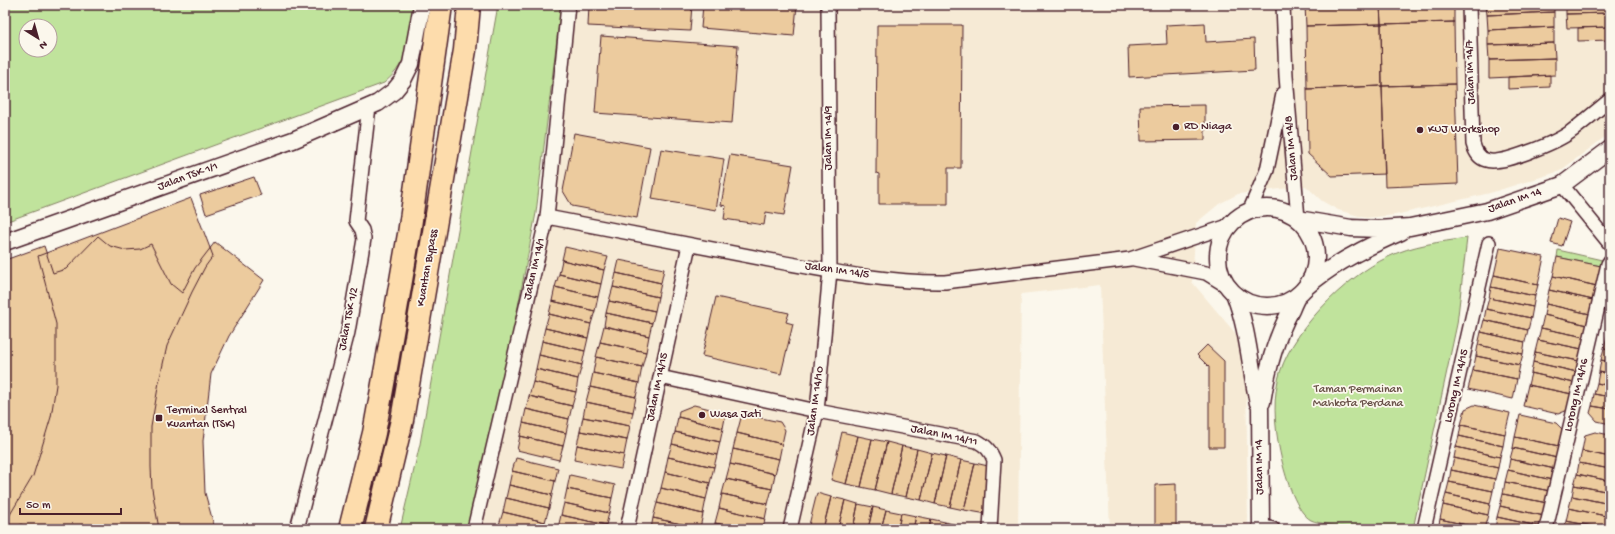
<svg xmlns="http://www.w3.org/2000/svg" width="1615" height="534" viewBox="0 0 1615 534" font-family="'Gochi Hand',sans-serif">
<rect width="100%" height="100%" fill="#fbf7ec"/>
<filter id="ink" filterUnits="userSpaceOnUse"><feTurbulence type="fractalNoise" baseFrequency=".025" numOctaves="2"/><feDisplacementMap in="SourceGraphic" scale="8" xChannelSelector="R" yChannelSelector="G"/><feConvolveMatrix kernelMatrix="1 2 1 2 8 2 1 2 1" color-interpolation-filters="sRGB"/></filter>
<g filter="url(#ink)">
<!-- built -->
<path fill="#f6ead5" d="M 568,5 L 1610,5 L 1610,133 L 1560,171 L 1490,193 L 1395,215 L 1366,218 L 1338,210 L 1322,201 L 1306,186 L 1238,194 L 1219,204 L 1196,223 L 1192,282 L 1236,334 L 1242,346 L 1246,368 L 1248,529 L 1110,529 L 1100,285 L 1021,294 L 1018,529 L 474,529 L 547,217 Z"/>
<!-- green -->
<path fill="#c0e39c" stroke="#858164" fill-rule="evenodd" d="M 5,5 L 413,5 C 409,37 411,61 384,83 L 5,222 ZM 26,26 L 50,26 L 50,50 L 26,50 Z
M 498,5 L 561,5 L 536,213 L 498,410 L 468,529 L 400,529 L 420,444 Z
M 1467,238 L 1457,324 L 1413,529 C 1383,529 1355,531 1326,524 C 1321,523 1315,522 1311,520 C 1296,512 1286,478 1282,461 C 1276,436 1272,406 1278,380 C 1288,334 1345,277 1388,257 C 1412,245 1440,242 1467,238 Z
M 1558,250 L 1602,260 L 1601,266 L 1557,257 Z"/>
<!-- building -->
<path fill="#eccb9e" stroke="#4a1f2b" d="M 589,5 L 692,5 L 690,31 L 588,26 Z
M 703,5 L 797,5 L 794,36 L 701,28 Z
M 852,5 L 989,5 L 989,7 Z
M 1305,5 L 1380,5 L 1381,24 L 1306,26 Z
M 1380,5 L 1454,5 L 1454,22 L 1381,24 Z
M 1486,5 L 1554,5 L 1554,12 L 1487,15 Z
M 1566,5 L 1610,5 L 1610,13 L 1566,14 Z
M 1554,12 L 1554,27 L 1488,30 L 1487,15 Z
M 1610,13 L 1610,27 L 1567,28 L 1566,14 Z
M 1454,22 L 1455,84 L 1382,86 L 1381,24 Z
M 1205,23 L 1206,42 L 1254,39 L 1255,70 L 1129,77 L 1128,46 L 1167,44 L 1166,25 Z
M 1381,24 L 1382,86 L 1307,89 L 1306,26 Z
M 877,25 L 962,25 L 961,168 L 948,168 L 948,204 L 879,204 L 879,174 L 876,173 Z
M 1554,27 L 1554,43 L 1488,45 L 1488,30 Z
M 1610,27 L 1610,40 L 1578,41 L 1578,28 Z
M 601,36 L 738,46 L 732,123 L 595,113 Z
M 1554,43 L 1555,58 L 1489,60 L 1488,45 Z
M 1555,58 L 1555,75 L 1489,78 L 1489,60 Z
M 1550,75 L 1550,87 L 1508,89 L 1508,77 Z
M 1455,84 L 1458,184 L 1385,187 L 1382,86 Z
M 1382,86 L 1385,174 L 1332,176 L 1308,154 L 1307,89 Z
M 1205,105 L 1205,140 L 1141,141 L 1140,106 Z
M 574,133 L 650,147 L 637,218 L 572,206 L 563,191 Z
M 661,149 L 724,159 L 716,210 L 652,199 Z
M 730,155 L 793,165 L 784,215 L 766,212 L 764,225 L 724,219 L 726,206 L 721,205 Z
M 254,177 L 261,195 L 206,214 L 200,195 Z
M 191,198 L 213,256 L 205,267 L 192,292 L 167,346 L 159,382 L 151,427 L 151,467 L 152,489 L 159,529 L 5,529 L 5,523 L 33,476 L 51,417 L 56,385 L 56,324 L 38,256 Z
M 1558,218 L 1570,222 L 1562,246 L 1551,243 Z
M 98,236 L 110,246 L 125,250 L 140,249 L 151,244 L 171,284 L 182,293 L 195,268 L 215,242 L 264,280 L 229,336 L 211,374 L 203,441 L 205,493 L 215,529 L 27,529 L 21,524 L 18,529 L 5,529 L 5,260 L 44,246 L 53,273 L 66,269 Z
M 565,247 L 608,257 L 604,270 L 562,260 Z
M 1500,248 L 1544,257 L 1538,285 L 1494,275 Z
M 1557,257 L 1601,266 L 1597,286 L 1553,276 Z
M 562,260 L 604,270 L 601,284 L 559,274 Z
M 619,260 L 664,269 L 661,283 L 616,273 Z
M 616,273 L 661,283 L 658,297 L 613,287 Z
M 559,274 L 601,284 L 598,297 L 555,287 Z
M 1494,275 L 1538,285 L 1535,296 L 1491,287 Z
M 1553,276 L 1597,286 L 1593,300 L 1549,290 Z
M 555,287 L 598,297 L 595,311 L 552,301 Z
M 613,287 L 658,297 L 655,311 L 609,301 Z
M 1491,287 L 1535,296 L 1533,307 L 1489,298 Z
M 1549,290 L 1593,300 L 1590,314 L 1546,304 Z
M 716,297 L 789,313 L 786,322 L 793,324 L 781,374 L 702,356 Z
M 1489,298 L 1533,307 L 1531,318 L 1486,309 Z
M 552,301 L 595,311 L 591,324 L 549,314 Z
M 609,301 L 655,311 L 652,323 L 606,313 Z
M 1546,304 L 1590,314 L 1588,325 L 1544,315 Z
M 1486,309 L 1531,318 L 1528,330 L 1484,320 Z
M 606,313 L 652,323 L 649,336 L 604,326 Z
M 549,314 L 591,324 L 588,338 L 545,328 Z
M 1544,315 L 1588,325 L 1585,337 L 1541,328 Z
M 1484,320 L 1528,330 L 1525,342 L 1481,332 Z
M 604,326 L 649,336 L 646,352 L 600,342 Z
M 545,328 L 588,338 L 585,351 L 542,341 Z
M 1541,328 L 1585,337 L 1582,349 L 1538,340 Z
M 1481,332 L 1525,342 L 1523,354 L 1478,345 Z
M 1607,336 L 1610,336 L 1610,349 L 1604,348 Z
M 1538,340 L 1582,349 L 1579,361 L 1535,352 Z
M 542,341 L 585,351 L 582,365 L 539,355 Z
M 600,342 L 646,352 L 642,367 L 596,357 Z
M 1207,345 L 1224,361 L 1224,447 L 1209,447 L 1209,367 L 1197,355 Z
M 1478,345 L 1523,354 L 1520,365 L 1476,356 Z
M 1604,348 L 1610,349 L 1610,362 L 1601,360 Z
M 1535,352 L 1579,361 L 1577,372 L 1533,362 Z
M 539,355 L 582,365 L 578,379 L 536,369 Z
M 1476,356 L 1520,365 L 1517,379 L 1473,370 Z
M 596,357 L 642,367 L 639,383 L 593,373 Z
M 1601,360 L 1610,362 L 1610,374 L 1599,372 Z
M 1533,362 L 1577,372 L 1574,383 L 1531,373 Z
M 536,369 L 578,379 L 576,392 L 533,382 Z
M 1473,370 L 1517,379 L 1513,399 L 1468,389 Z
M 1599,372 L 1610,374 L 1610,386 L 1597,383 Z
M 593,373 L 639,383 L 636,397 L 590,387 Z
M 1531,373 L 1574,383 L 1572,394 L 1528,385 Z
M 533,382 L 576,392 L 572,406 L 529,396 Z
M 1597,383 L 1610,386 L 1610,397 L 1594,394 Z
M 1528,385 L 1572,394 L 1568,410 L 1558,414 L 1523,406 Z
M 590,387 L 636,397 L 633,412 L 586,402 Z
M 1594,394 L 1610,397 L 1610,409 L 1592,406 Z
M 529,396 L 572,406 L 569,419 L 526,409 Z
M 586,402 L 633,412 L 630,426 L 583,417 Z
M 694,405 L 726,413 L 723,428 L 678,417 L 679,411 Z
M 1474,405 L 1510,413 L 1505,434 L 1461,425 L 1465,409 Z
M 1592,406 L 1610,409 L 1610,424 L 1597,421 L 1590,413 Z
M 526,409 L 569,419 L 566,433 L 523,423 Z
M 742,414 L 780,422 L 785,430 L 782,444 L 737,433 Z
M 1520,415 L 1556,423 L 1563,430 L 1559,446 L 1515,437 Z
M 583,417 L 630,426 L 627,440 L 580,431 Z
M 678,417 L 723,428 L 720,442 L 675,432 Z
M 523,423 L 566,433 L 563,446 L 520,436 Z
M 1461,425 L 1505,434 L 1503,446 L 1459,436 Z
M 580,431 L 627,440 L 624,455 L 577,445 Z
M 675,432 L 720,442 L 717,455 L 672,444 Z
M 842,432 L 858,436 L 846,484 L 831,480 Z
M 1595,432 L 1610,435 L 1610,457 L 1582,451 L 1585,435 Z
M 737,433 L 782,444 L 779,459 L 733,449 Z
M 520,436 L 563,446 L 559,460 L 517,450 Z
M 858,436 L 872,439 L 861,487 L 846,484 Z
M 1459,436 L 1503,446 L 1500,457 L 1456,447 Z
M 1515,437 L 1559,446 L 1557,458 L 1513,448 Z
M 872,439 L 887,442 L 875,490 L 861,487 Z
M 887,442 L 902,446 L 891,494 L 875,490 Z
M 672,444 L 717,455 L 714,467 L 668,457 Z
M 577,445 L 624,455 L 621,469 L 574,460 Z
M 902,446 L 917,449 L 906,497 L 891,494 Z
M 1456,447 L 1500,457 L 1498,468 L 1454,458 Z
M 1513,448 L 1557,458 L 1555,469 L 1510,459 Z
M 733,449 L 779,459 L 775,474 L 730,464 Z
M 917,449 L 932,453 L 921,500 L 906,497 Z
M 1582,451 L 1610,457 L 1610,469 L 1579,463 Z
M 932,453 L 946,456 L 935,504 L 921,500 Z
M 946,456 L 961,460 L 950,507 L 935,504 Z
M 668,457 L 714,467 L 710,483 L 665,472 Z
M 516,458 L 558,468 L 555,481 L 512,471 Z
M 1454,458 L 1498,468 L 1495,479 L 1451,470 Z
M 1510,459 L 1555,469 L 1552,480 L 1508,470 Z
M 961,460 L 975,463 L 964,510 L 950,507 Z
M 975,463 L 988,466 L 987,514 L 964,510 Z
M 1579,463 L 1610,469 L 1610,481 L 1577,474 Z
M 730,464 L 775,474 L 772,489 L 726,479 Z
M 1451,470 L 1495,479 L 1493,491 L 1449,482 Z
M 1508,470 L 1552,480 L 1550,491 L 1505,482 Z
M 512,471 L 555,481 L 552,495 L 509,485 Z
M 665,472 L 710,483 L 706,499 L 661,488 Z
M 1577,474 L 1610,481 L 1610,492 L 1574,485 Z
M 570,475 L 615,485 L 612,498 L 567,489 Z
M 726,479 L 772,489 L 768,504 L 722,494 Z
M 1449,482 L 1493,491 L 1490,504 L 1446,494 Z
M 1505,482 L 1550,491 L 1547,503 L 1503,494 Z
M 1176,484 L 1176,529 L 1155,529 L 1155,485 Z
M 509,485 L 552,495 L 549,508 L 506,498 Z
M 1574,485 L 1610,492 L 1610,504 L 1572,496 Z
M 661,488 L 706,499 L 703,514 L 657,503 Z
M 567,489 L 612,498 L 609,513 L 564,503 Z
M 817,493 L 831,497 L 823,529 L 808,529 Z
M 722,494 L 768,504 L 765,519 L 719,508 Z
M 1446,494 L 1490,504 L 1488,515 L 1443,505 Z
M 1503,494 L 1547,503 L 1544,516 L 1500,506 Z
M 1572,496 L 1610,504 L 1610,517 L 1569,508 Z
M 831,497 L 845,500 L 838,529 L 823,529 Z
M 506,498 L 549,508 L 545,522 L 503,512 Z
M 845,500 L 858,504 L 853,529 L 838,529 Z
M 564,503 L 609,513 L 606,525 L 561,515 Z
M 657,503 L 703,514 L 700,528 L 653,518 Z
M 858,504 L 873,507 L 868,529 L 853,529 Z
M 1443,505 L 1488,515 L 1484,529 L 1440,519 Z
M 1500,506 L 1544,516 L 1542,527 L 1497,517 Z
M 873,507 L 886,510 L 881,529 L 868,529 Z
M 719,508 L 765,519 L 763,529 L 741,529 L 715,523 Z
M 1569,508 L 1610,517 L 1610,529 L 1566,521 Z
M 886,510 L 901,513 L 898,529 L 881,529 Z
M 503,512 L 545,522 L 544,529 L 516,529 L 499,525 Z
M 901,513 L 916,516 L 913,529 L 898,529 Z
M 561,515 L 606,525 L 605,529 L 558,528 Z
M 916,516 L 931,519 L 929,529 L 913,529 Z
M 1497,517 L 1542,527 L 1541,529 L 1495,529 Z
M 653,518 L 700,528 L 700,529 L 651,529 Z
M 931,519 L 945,522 L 944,529 L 929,529 Z
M 1440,519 L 1484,529 L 1438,529 Z
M 1566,521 L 1605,529 L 1564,529 Z
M 945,522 L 960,526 L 960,529 L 944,529 Z
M 715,523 L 741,529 L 714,529 Z"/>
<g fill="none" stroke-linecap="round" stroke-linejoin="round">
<!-- minor casing -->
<g stroke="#4a1f2b" stroke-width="16">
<path id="minor" d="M 1283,5 L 1286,76 L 1298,219
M 1469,5 L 1473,144 C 1475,151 1478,158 1486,160 C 1501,166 1556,142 1569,133 C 1583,123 1596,111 1610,100
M 1562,185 L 1610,244
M 1249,212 L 1267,170 L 1283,94
M 547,217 C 627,232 706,248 785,263 C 835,272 895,283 945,282 L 1130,259 L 1231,225
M 1134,259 L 1206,273 L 1227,286
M 660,377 L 817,411 L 977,441 C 986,446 990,450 994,460 L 990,529
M 1261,526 L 1273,529
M 297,529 L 348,332 L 364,239 L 362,230 L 356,221 L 369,106
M 474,529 L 547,217 L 568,5
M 627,529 L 689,245
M 790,529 L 817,411 L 830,271 L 828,5
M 1424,529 L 1489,243
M 1546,529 L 1608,264 L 1610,261"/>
</g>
<!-- tertiary casing -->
<g stroke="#4a1f2b" stroke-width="19">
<path id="tertiary" d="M1218 257a49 49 0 1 1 98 0a49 49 0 1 1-98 0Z
M 1298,219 L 1351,228 L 1378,229 L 1410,227 L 1487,211 L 1562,185 L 1610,149
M 5,242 L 293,140 L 378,103 L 394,91 L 403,80 L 411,64 L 422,5
M 1234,293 C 1248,328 1250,366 1258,403 L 1260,404 L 1261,529
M 1260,404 L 1262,402 C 1267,370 1275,339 1291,310 C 1293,305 1296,298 1299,294 C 1325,267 1368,246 1401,232"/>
</g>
<!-- trunk casing -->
<g stroke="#4a1f2b" stroke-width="25">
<path id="trunk" d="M 350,529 L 374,433 L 387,362 L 409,234 L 441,5
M 376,529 L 402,420 L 465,50 L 469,5"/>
</g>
<!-- minor -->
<use href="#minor" stroke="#fbf7ec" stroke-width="13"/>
<!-- tertiary -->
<use href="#tertiary" stroke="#fbf7ec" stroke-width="16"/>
<!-- trunk -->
<use href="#trunk" stroke="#fddcac" stroke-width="22"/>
</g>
</g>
<!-- markers -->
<g fill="#4a1f2b" stroke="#fbf7ec" stroke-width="1.5">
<circle cx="1176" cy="127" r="4"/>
<circle cx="1420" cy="130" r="4"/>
<circle cx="702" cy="415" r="4"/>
<rect x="155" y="414" width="8" height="8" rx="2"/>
</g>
<g text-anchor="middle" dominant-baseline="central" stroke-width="3.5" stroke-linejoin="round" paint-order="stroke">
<!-- street labels -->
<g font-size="12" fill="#4a1f2b" stroke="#fbf7ec">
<text transform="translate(1471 72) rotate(-92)">Jalan IM 14/7</text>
<text transform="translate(829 138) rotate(-90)">Jalan IM 14/9</text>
<text transform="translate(1292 148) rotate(-95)">Jalan IM 14/8</text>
<text transform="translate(188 177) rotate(-20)">Jalan TSK 1/1</text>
<text transform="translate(1515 201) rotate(-19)">Jalan IM 14</text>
<text transform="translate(428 268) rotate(-80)">Kuantan Bypass</text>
<text transform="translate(535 269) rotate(-77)">Jalan IM 14/1</text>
<text transform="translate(837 271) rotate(8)">Jalan IM 14/5</text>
<text transform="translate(349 319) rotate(-79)">Jalan TSK 1/2</text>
<text transform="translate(1457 386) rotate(-77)">Lorong IM 14/15</text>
<text transform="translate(658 387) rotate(-78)">Jalan IM 14/15</text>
<text transform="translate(1577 395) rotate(-77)">Lorong IM 14/16</text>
<text transform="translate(816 401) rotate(-82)">Jalan IM 14/10</text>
<text transform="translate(944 436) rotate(12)">Jalan IM 14/11</text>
<text transform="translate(1260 467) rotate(-91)">Jalan IM 14</text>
</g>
<!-- poi labels -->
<g font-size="12" fill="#4a1f2b" stroke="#fbf7ec" text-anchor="start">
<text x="1184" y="127">RD Niaga</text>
<text x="1428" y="130">KUJ Workshop</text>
<text x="167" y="411">Terminal Sentral<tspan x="167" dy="14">Kuantan (TSK)</tspan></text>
<text x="710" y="415">Wasa Jati</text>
</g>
<!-- park labels -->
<g font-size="12" fill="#685047" stroke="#fbf7ec">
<text x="1358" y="390">Taman Permainan<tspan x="1358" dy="14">Mahkota Perdana</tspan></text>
</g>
</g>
<!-- margin -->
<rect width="1615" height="534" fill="none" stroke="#fbf7ec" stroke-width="20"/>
<rect x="10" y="10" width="1595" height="514" fill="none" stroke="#4a1f2b" stroke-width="1.5" filter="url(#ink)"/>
<!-- north arrow -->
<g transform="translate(38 38) rotate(143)"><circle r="19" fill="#fbf7ec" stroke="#b4a19f"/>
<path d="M0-3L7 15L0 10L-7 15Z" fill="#4a1f2b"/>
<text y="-6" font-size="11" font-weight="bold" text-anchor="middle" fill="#4a1f2b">N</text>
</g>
<!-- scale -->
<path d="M20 508v6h101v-6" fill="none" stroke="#4a1f2b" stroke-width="2"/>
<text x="26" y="508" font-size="12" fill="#4a1f2b" stroke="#fbf7ec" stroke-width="3" paint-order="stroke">50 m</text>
</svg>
